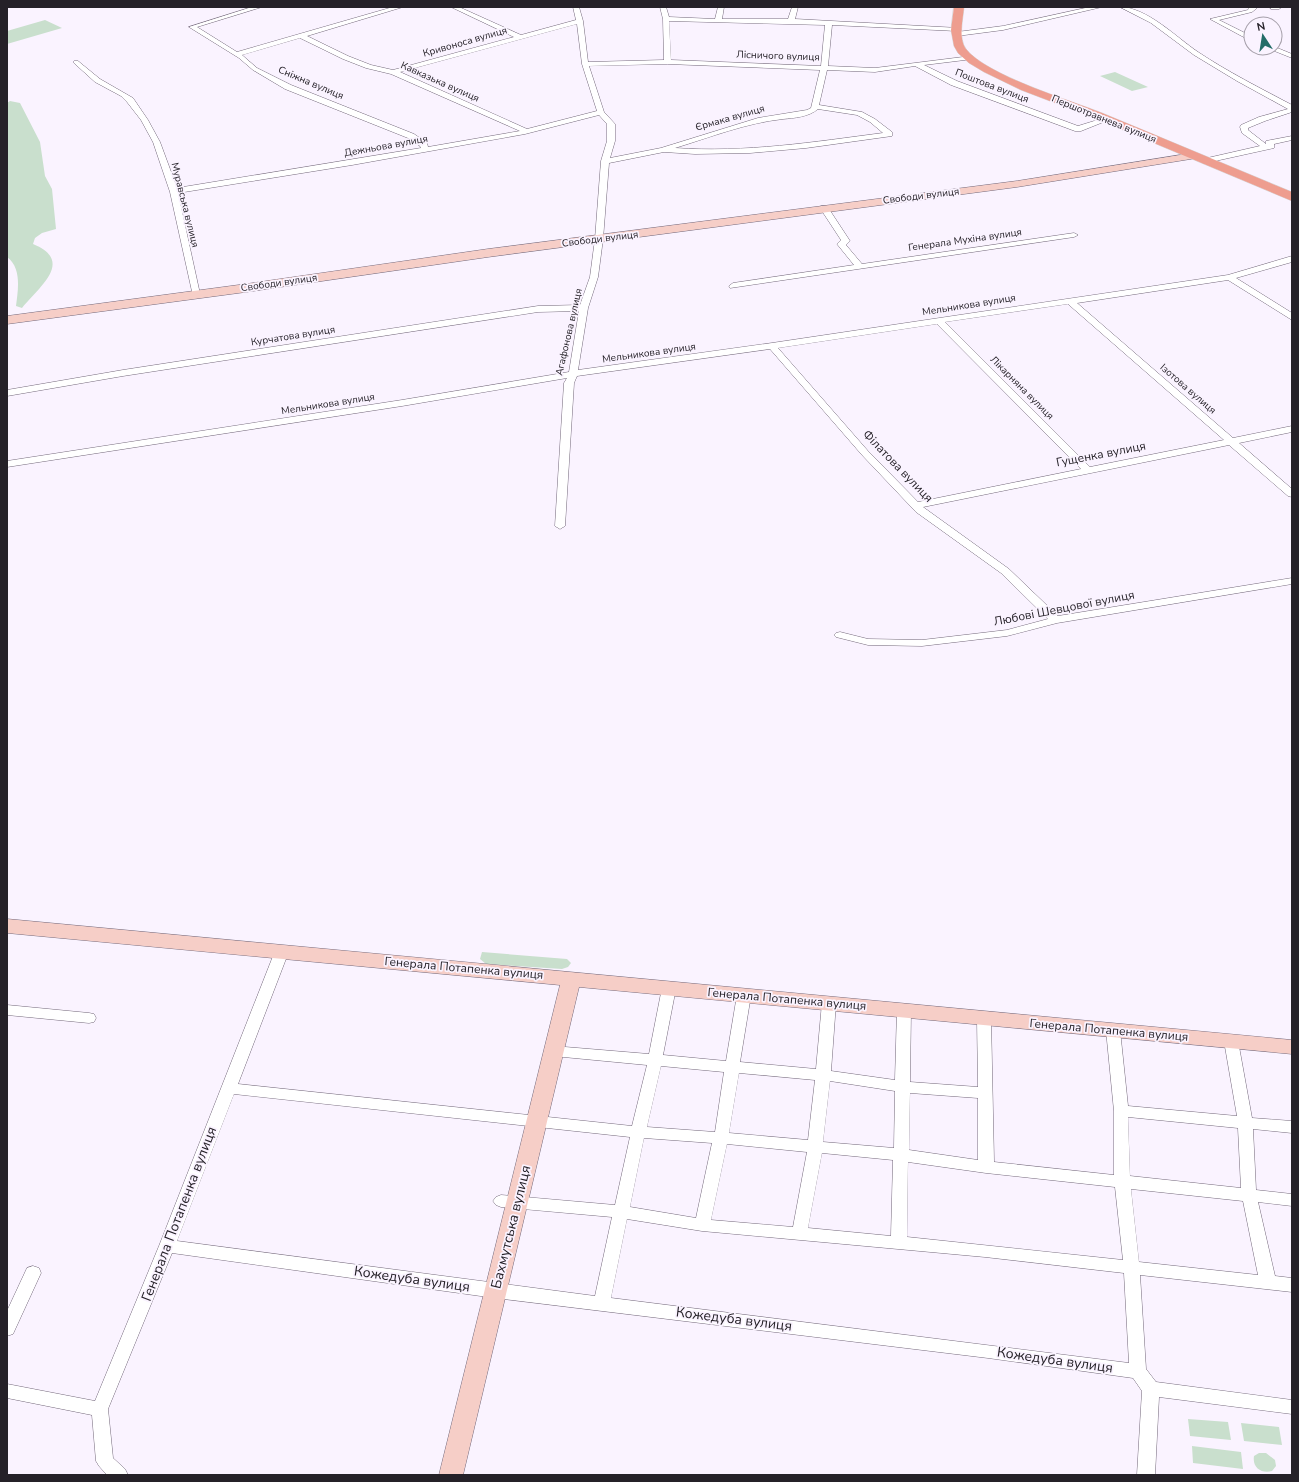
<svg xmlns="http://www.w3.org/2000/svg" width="1299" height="1482" viewBox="0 0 1299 1482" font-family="'Nunito Sans',sans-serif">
<rect width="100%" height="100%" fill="#faf3ff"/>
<!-- green -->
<path fill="#c9dfcd" d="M 45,20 L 62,28 L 7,44 L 7,31 Z
M 1115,72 L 1148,87 L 1132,91 L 1100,76 Z
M 10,101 L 20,103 L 40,142 L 45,176 L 52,189 L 56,229 L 42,233 L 35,238 L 33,244 C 75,261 39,287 22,308 L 16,306 C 18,290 22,268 7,257 L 7,103 Z
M 482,952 L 567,959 L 571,963 L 568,967 L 562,969 L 486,964 L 480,959 Z
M 1188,1419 L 1228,1422 L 1231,1440 L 1190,1436 Z
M 1241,1423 L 1279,1427 L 1282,1445 L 1244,1441 Z
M 1192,1446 L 1241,1452 L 1243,1469 L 1193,1463 Z
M 1259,1453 L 1266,1453 L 1275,1460 L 1276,1466 L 1272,1471 C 1262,1474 1252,1468 1254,1456 Z"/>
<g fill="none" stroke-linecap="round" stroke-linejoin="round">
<!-- street casing -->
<g stroke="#74697b" stroke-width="1">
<path id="street" d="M 252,7 L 262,7 L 197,27 L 237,52 L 393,7 L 403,7 L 307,36 L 348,56 L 371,65 L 393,70 L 514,37 L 451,7 L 459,7 L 521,35 L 576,20 L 573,7 L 579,7 L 583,21 L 588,62 L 664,60 L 663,19 L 660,7 L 666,7 L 669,17 L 715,19 L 718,7 L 724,7 L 722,19 L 788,19 L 792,7 L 798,7 L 795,19 L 959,28 L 960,29 L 957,31 L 832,25 L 828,66 L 875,68 L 971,56 L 973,57 L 973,59 L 924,65 L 957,81 L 1078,126 L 1107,117 L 1111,119 L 1081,131 L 1075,131 L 951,85 L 915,66 L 875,72 L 827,70 L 819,105 L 862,112 L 875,119 L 892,132 L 892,136 L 806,148 L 750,153 L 695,154 L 664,152 L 609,163 L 603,239 L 598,277 L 588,308 L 578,370 L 772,343 L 1228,275 L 1292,256 L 1292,262 L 1236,278 L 1292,313 L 1292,320 L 1228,280 L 1077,303 L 1233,438 L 1292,426 L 1292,432 L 1239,443 L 1292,489 L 1292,497 L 1288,496 L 1229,445 L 923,507 L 1009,569 L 1058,616 L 1292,578 L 1292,584 L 1057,623 L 1007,636 L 922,646 L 868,645 L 836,637 L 834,635 L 836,633 L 840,632 L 868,639 L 922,640 L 1007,630 L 1048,619 L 1001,573 L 916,512 L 862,455 L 770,349 L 577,376 L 574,383 L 565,526 L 560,529 L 555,526 L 564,383 L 567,378 L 402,406 L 7,467 L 7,461 L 402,400 L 569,372 L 579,311 L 538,312 L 123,376 L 7,396 L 7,390 L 123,370 L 538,306 L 580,305 L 590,277 L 595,239 L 601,161 L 607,141 L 607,124 L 599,115 L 525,134 L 352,165 L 178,193 L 200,294 L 199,296 L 193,296 L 170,192 L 153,142 L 141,120 L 127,102 L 121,96 L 95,82 L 74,63 L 74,61 L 78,61 L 100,79 L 133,98 L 148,120 L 160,142 L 177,188 L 421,148 L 420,146 L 408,138 L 285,89 L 253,70 L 239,58 L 189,27 ZM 669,21 L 825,25 L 821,66 L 671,60 ZM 577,24 L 582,64 L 597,111 L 527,129 L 400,72 ZM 300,38 L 343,59 L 366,68 L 391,74 L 520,131 L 428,147 L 427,143 L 414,134 L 291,85 L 257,68 L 242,55 ZM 668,64 L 820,70 L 811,108 L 807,110 L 758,118 L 661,148 L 610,158 L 615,141 L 615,124 L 604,112 L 589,66 ZM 818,109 L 857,115 L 870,122 L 883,133 C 814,142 745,153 675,148 C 711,137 746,123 783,119 C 794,118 809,117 818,109 ZM 1068,304 L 1224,440 L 1090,467 L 945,322 ZM 937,324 L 1081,469 L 918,502 L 868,451 L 778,348 Z
M 1090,7 L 1102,7 L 1003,30 L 957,36 L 954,34 L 957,32 L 1003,26 Z
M 1120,7 C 1147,7 1177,38 1198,52 C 1228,72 1260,88 1292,105 L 1292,112 L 1265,121 L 1248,128 L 1248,130 L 1266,144 L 1266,141 L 1292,136 L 1292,140 L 1274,144 L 1274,148 L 1206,163 L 1203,163 L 1203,159 L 1260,146 L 1242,133 L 1240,127 L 1241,125 L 1259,117 L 1288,109 L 1237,81 L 1194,55 L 1151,23 Z
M 1249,7 L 1257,8 L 1252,12 L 1219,20 L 1251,36 L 1251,41 L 1210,19 L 1248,10 Z
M 1270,7 L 1282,7 L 1279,9 L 1271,9 Z
M 1275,47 L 1292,54 L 1292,58 L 1267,48 Z
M 821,206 L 827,206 L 850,241 L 846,245 L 862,264 L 1074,233 L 1078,235 L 1074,237 L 730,288 L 729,286 L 733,283 L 854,265 L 837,244 L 841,240 L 820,208 Z
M 282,946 L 287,948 L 289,951 L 238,1084 L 632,1126 L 647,1065 L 553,1056 L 548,1055 L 546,1051 L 548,1047 L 553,1046 L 649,1054 L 662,988 L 664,985 L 669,983 L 674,985 L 676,988 L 663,1055 L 726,1061 L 737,995 L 739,991 L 744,990 L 749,991 L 751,995 L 740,1062 L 816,1069 L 822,1003 L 824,999 L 829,998 L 834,999 L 836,1003 L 831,1071 L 895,1080 L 897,1010 L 899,1006 L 904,1005 L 909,1006 L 911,1010 L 910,1082 L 978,1087 L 977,1018 L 979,1014 L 984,1013 L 989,1014 L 991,1018 L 994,1162 L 1114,1175 L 1114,1111 L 1106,1030 L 1108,1026 L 1113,1025 L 1118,1026 L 1120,1030 L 1128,1106 L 1237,1116 L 1224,1041 L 1226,1037 L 1231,1036 L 1236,1037 L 1238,1041 L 1252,1118 L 1292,1121 L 1292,1133 L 1253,1129 L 1256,1190 L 1292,1194 L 1292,1206 L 1258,1202 L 1275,1276 L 1292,1278 L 1292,1292 L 1140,1275 L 1146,1369 L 1156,1382 L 1292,1400 L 1292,1414 L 1159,1397 L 1155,1475 L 1137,1475 L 1142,1391 L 1133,1378 L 988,1358 L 495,1298 L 172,1253 L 108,1409 L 113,1458 L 125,1469 L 128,1475 L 107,1475 L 99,1466 L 96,1461 L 92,1415 L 7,1398 L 7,1384 L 95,1401 L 159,1246 L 275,951 L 277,948 ZM 661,1066 L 724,1072 L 715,1132 L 647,1127 ZM 739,1073 L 815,1080 L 808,1140 L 729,1133 ZM 830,1081 L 895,1091 L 894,1148 L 823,1142 ZM 910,1093 L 978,1098 L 978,1160 L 909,1150 ZM 234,1094 L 630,1137 L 615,1205 L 501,1195 L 496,1197 L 493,1201 L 496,1205 L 501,1207 L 612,1217 L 595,1296 L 177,1241 ZM 1128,1117 L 1238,1128 L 1241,1188 L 1130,1176 ZM 644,1138 L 712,1143 L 696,1218 L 630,1207 ZM 727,1144 L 807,1152 L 793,1227 L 711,1220 ZM 822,1153 L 893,1160 L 891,1236 L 808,1228 ZM 908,1162 L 986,1173 L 1115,1187 L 1123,1260 L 907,1237 ZM 1131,1189 L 1243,1201 L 1258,1275 L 1139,1262 ZM 627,1219 L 702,1231 L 985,1257 L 1124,1273 L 1129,1363 L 611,1298 Z
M 7,1005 L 89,1013 L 94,1014 L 96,1018 L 94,1022 L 89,1023 L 7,1015 Z
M 33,1266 L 39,1268 L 41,1273 L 13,1334 L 7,1336 L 7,1311 L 27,1268 Z"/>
</g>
<!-- secondary casing -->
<g stroke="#74697b" stroke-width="1">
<path id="secondary" d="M 1193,153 L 1198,156 L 1197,158 L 1017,187 L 488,257 L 246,292 L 7,324 L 7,316 L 246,284 L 488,249 L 1017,181 Z
M 7,919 L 1292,1040 L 1292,1054 L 579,987 L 463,1475 L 439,1475 L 560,985 L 7,933 Z"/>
</g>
<!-- primary casing -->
<g stroke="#d8d7d8" stroke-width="1">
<path id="primary" d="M 954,7 L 964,7 C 963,19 958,38 966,49 C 986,75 1069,100 1102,113 C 1165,139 1229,166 1292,192 L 1292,201 L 1092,117 L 1021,90 L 984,72 L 969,63 L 958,53 L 954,46 L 951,30 Z"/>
</g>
<!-- street -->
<use href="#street" fill="#fff" fill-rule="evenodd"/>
<!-- secondary -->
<use href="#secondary" fill="#f6cec7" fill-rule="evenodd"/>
<!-- primary -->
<use href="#primary" fill="#ee9d8f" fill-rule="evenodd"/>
</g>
<g text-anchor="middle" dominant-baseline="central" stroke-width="3.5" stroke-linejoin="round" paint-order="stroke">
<!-- far-street labels -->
<g font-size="10" fill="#252128" stroke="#faf3ff">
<text transform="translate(465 42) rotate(-16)">Кривоноса вулиця</text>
<text transform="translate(778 56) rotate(2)">Лісничого вулиця</text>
<text transform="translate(440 82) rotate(24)">Кавказька вулиця</text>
<text transform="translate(311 83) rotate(23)">Сніжна вулиця</text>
<text transform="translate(992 86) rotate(21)">Поштова вулиця</text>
<text transform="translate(730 118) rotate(-16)">Єрмака вулиця</text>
<text transform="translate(1104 119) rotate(22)">Першотравнева вулиця</text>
<text transform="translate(386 146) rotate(-10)">Дежньова вулиця</text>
<text transform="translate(921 196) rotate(-7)">Свободи вулиця</text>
<text transform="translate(185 205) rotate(76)">Муравська вулиця</text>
<text transform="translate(600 239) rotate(-7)">Свободи вулиця</text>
<text transform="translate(965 240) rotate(-8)">Генерала Мухіна вулиця</text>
<text transform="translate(279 283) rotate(-8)">Свободи вулиця</text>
<text transform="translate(969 305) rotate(-9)">Мельникова вулиця</text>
<text transform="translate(569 332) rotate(-77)">Агафонова вулиця</text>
<text transform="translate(293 336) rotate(-9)">Курчатова вулиця</text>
<text transform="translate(649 353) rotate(-8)">Мельникова вулиця</text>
<text transform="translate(1022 388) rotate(45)">Лікарняна вулиця</text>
<text transform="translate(1188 389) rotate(41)">Ізотова вулиця</text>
<text transform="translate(328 404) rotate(-9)">Мельникова вулиця</text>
</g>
<!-- street labels -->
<g font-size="12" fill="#252128" stroke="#faf3ff">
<text transform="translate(1101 454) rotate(-11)">Гущенка вулиця</text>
<text transform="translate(898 466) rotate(46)">Філатова вулиця</text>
<text transform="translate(1064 608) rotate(-11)">Любові Шевцової вулиця</text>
<text transform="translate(464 968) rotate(5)">Генерала Потапенка вулиця</text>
<text transform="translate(787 999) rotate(5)">Генерала Потапенка вулиця</text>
<text transform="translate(1109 1030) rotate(5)">Генерала Потапенка вулиця</text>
</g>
<!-- near-street labels -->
<g font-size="14" fill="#252128" stroke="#faf3ff">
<text transform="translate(179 1214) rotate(-69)">Генерала Потапенка вулиця</text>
<text transform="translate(511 1227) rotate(-76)">Бахмутська вулиця</text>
<text transform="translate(412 1279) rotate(8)">Кожедуба вулиця</text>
<text transform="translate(734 1319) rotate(7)">Кожедуба вулиця</text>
<text transform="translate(1055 1360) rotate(8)">Кожедуба вулиця</text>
</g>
</g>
<!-- border -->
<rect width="1299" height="1482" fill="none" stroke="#252128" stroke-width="16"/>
<!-- north arrow -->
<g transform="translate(1263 36) rotate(348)"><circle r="19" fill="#faf3ff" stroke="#a59fa9"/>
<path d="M0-3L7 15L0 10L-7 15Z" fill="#236d68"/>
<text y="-6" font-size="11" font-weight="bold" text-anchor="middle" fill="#252128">N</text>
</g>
</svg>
